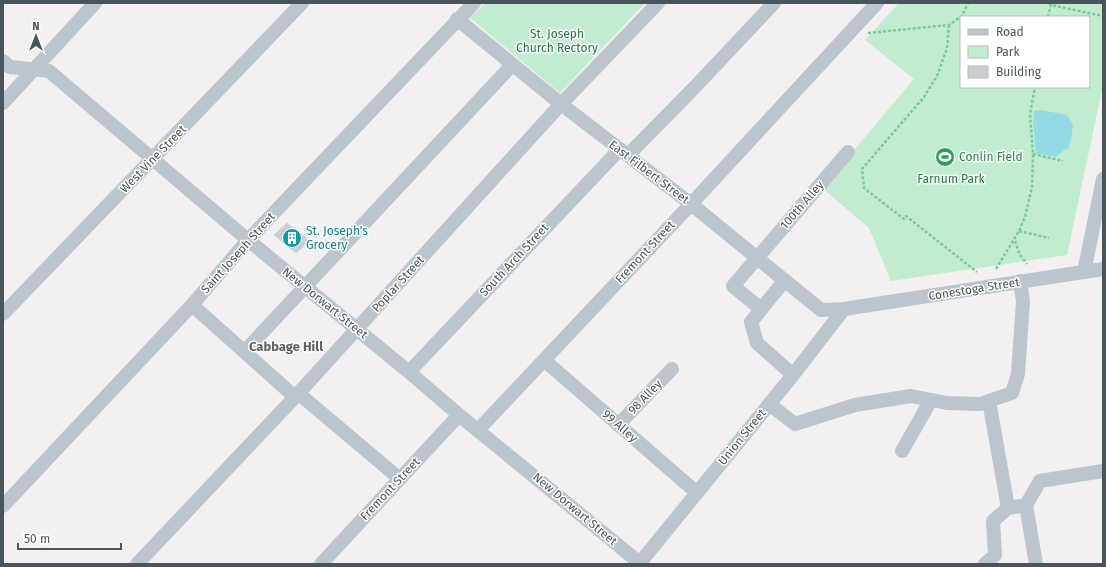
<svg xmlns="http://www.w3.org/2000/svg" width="1106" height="567" viewBox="0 0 1106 567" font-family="'Fira Sans',sans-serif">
<rect width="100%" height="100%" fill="#f2f0f0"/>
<!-- green -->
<path fill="#c2eccf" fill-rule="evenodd" d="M 485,3 L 645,3 L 560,93 L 470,18 Z
M 899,3 L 1103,3 L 1103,85 L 1067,255 L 891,281 L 869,228 L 822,188 L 914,79 L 865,40 ZM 961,17 L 1089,17 L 1089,87 L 961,87 Z"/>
<!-- water -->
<path fill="#93dae5" d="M 1041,110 L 1067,115 L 1073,124 L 1072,133 L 1069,148 L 1064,150 L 1056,157 L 1036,153 L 1033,123 L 1034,111 Z"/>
<!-- building -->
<path fill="#cacdd2" stroke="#d4d6da" d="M 287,223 L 310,241 L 296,253 L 274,235 Z"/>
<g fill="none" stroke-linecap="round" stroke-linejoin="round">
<!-- path -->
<path stroke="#7dc79c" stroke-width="2.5" stroke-dasharray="3 2" stroke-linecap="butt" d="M 1049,3 L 1051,5 L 1103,16
M 1048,17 L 1051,4
M 949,25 L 947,48 L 937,76 L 924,97 L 862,169 L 864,188 L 904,219 L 906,216 L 977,272
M 868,33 L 949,25 L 962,16 L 968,3
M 1033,154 L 1063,161
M 1019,231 L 1049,238
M 1015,241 L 1020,255 L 1027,264
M 996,269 L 1019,231 L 1025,217 L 1032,187 L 1033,154 L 1030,114 L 1035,87"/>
<!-- minor -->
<path stroke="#bcc5cb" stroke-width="14" d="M 457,19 L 561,104 L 691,204 L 821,310 L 844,309 L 1103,269
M 3,61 L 10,67 L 49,71 L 248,240 L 409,372 L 459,415 L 641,564
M 3,103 L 95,3
M 628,155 L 694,88 L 774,3
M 1084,272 L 1103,179
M 784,281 L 751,322 L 757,343 L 793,375
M 192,305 L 295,397
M 761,309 L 733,286 L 848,152
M 3,314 L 302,3
M 245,351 L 512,65
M 544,360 L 696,492
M 409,372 L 620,149
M 298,393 L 400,479
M 989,401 L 1008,508 L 1026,505 L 1040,481 L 1103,471
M 769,404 L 795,424 L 855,405 L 911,396 L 947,403 L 980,404 L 1012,393 L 1018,374 L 1023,301 L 1020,281
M 618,425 L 672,369
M 478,430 L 691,204 L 877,3
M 902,451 L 931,400
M 1026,505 L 1036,564
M 3,506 L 192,305 L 248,240 L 474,3
M 137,564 L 295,397 L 561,104 L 658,3
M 321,564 L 459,415
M 639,564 L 793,375 L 844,309
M 985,564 L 995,555 L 993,521 L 1008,508"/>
</g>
<!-- icons -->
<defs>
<g id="stadium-disc" transform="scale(1)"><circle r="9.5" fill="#2e9e5b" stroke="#fff"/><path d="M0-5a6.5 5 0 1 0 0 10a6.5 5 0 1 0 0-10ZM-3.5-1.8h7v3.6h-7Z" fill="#fff"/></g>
<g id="building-disc" transform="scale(1)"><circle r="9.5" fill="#0f9aa8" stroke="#fff"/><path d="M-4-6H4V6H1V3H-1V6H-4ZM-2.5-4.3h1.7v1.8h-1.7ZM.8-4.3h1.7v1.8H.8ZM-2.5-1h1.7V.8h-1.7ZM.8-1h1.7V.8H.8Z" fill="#fff"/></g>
</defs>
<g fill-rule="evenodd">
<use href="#stadium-disc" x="945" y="157"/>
<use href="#building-disc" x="292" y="238"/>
</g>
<g text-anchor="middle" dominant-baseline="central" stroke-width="3" stroke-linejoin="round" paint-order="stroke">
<!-- park labels -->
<g font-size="12" fill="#1f7744" stroke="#fff">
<text x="557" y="34">St. Joseph<tspan x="557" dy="14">Church Rectory</tspan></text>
<text x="951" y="179">Farnum Park</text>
</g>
<!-- leisure labels -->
<g font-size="12" fill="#27864d" stroke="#fff" text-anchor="start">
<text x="959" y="157">Conlin Field</text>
</g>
<!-- street labels -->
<g font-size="12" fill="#49545b" stroke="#fff">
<text transform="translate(153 159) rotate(-46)">West Vine Street</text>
<text transform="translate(649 172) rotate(37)">East Filbert Street</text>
<text transform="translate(802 205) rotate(-49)">100th Alley</text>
<text transform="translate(645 252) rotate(-47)">Fremont Street</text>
<text transform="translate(238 253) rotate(-48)">Saint Joseph Street</text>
<text transform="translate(514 260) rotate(-47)">South Arch Street</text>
<text transform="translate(398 284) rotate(-48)">Poplar Street</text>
<text transform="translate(974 289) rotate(-9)">Conestoga Street</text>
<text transform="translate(325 303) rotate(39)">New Dorwart Street</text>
<text transform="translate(645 397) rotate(-46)">98 Alley</text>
<text transform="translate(620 426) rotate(41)">99 Alley</text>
<text transform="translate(742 437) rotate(-51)">Union Street</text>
<text transform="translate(390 489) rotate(-47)">Fremont Street</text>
<text transform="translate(575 509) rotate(40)">New Dorwart Street</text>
</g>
<!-- culture labels -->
<g font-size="12" fill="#0d838f" stroke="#fff" text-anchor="start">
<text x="306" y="231">St. Joseph's<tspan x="306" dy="14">Grocery</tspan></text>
</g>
<!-- neighbourhood labels -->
<g font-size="13" font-weight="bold" fill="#5d6064" stroke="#fff">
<text x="286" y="346">Cabbage Hill</text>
</g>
</g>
<!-- border -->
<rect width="1106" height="567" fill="none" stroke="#49545b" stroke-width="8"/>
<!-- legend -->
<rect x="960" y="16" width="130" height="72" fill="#ffffff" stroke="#b6bbbd"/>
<rect x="968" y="29" width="20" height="6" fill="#bcc5cb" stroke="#b6bbbd"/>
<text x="996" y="36" font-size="12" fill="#49545b">Road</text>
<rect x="968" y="46" width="20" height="12" fill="#c2eccf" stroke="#b6bbbd"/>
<text x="996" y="56" font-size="12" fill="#49545b">Park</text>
<rect x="968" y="66" width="20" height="12" fill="#cacdd2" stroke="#b6bbbd"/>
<text x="996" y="76" font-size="12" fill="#49545b">Building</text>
<!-- north arrow -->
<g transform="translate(36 36)" stroke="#ffffff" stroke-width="3" paint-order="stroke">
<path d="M0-3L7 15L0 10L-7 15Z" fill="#49545b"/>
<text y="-6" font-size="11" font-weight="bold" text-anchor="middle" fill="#49545b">N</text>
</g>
<!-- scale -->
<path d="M18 543v6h103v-6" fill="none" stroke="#49545b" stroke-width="2"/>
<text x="24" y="543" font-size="12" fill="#49545b" stroke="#ffffff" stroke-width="3" paint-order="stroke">50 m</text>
</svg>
